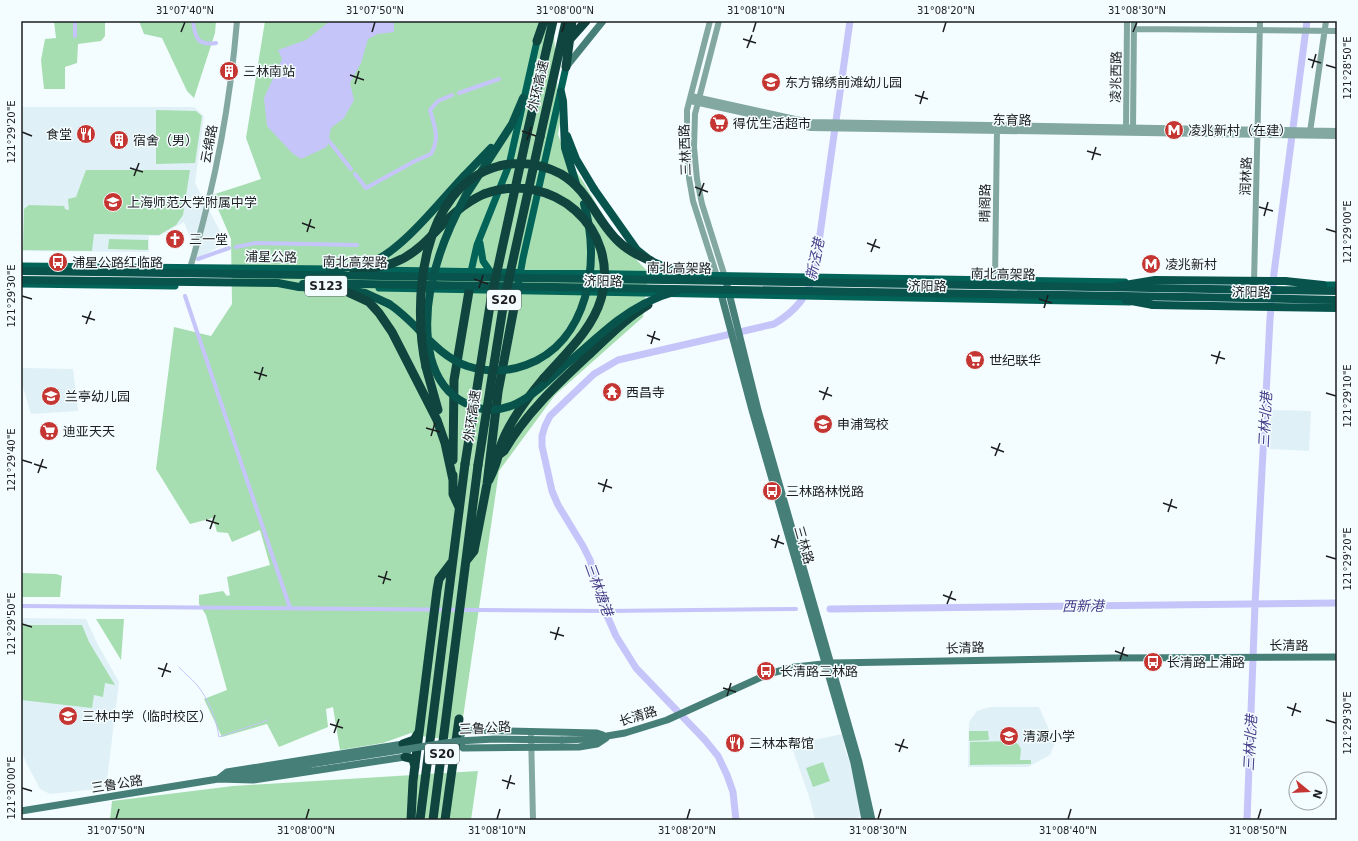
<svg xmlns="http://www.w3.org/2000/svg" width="1358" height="841" viewBox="0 0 1358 841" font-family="'DejaVu Sans','Noto Sans SC',sans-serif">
<rect width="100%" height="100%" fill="#f3fcfe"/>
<!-- built -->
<path fill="#dff0f6" d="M 21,107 L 194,107 L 204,116 L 195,183 L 226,243 L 193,261 L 192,242 L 184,222 L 159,236 L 149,236 L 149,252 L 21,251 Z
M 21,368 L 73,369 L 78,411 L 31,414 L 21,381 Z
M 1271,410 L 1311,411 L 1309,451 L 1269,449 Z
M 21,618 L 86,619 L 97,643 L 119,682 L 106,788 L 50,794 L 40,789 L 27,764 L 21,751 Z
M 990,707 L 1039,707 L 1055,743 L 1050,755 L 1028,767 L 968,767 L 969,722 L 977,711 Z
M 842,734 L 846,753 L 853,769 L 860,817 L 843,820 L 815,820 L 809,796 L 791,745 Z"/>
<!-- green -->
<path fill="#a7deb1" d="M 54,21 L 105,21 L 105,36 L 101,41 L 78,44 L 77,63 L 65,67 L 65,89 L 44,89 L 41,60 L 45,39 L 56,38 Z
M 139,21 L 216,21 L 215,33 L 194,98 L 187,91 L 162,38 L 144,34 Z
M 265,21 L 553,21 L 560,123 L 558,134 L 565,155 L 584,183 L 616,238 L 648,272 L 643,317 L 555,395 L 499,471 L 460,738 L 430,738 L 411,733 L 383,743 L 340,750 L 333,707 L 326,709 L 328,727 L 279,747 L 267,724 L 222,737 L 204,699 L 227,690 L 206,615 L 199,604 L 199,595 L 223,591 L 227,596 L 230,595 L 227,577 L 270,565 L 260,530 L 232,542 L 228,533 L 217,532 L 213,518 L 190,524 L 156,469 L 174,327 L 211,336 L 232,304 L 231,239 L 212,195 L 261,179 L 246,138 Z
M 156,110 L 196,111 L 202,116 L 195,163 L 156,164 Z
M 86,170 L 190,170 L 183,215 L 176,225 L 159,235 L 94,234 L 92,251 L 23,250 L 24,209 L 29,205 L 64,206 L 65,209 L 69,210 L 68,199 L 76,197 Z
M 109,239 L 148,240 L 148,250 L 108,249 Z
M 21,573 L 56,574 L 62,576 L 60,597 L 21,597 Z
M 96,619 L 124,619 L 121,660 Z
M 21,625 L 82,625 L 89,642 L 115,685 L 105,683 L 103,697 L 94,695 L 92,708 L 21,700 Z
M 969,731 L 988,731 L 989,740 L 969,741 Z
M 1012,741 L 1018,744 L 1021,749 L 1020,760 L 1031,760 L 1031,764 L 970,765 L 970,742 Z
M 823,762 L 830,781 L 813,787 L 806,768 Z
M 478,771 L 471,820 L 110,820 L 112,801 L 233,786 Z"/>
<!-- water -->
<path fill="#c5c5fa" d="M 330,21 L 384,21 L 394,23 L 394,32 L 378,34 L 368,39 L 361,63 L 350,83 L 354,100 L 344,118 L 331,128 L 327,147 L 301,159 L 292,153 L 267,126 L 264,98 L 282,59 L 278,50 L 306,40 Z"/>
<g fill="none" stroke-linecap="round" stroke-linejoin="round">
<!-- stream -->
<path stroke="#c5c5fa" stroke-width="1" d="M 179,667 C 185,674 191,678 197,685 C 209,700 216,718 219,737 L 268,720"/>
<!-- canal -->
<path stroke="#c5c5fa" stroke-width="4" d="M 193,21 C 195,37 197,46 216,43
M 75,36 L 75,21
M 459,93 L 499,79
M 325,136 L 351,169
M 355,174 L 366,188 L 415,161 L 431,154 C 440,137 435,128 430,110 L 438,101 L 452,95
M 236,247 L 256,243 L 357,245
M 198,259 L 229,248
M 185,296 L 290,608
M 21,606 L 605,611 L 796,609"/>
<!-- river -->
<path stroke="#c5c5fa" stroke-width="7" d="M 830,609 L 1337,603
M 736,820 L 733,792 L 727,775 L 718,756 L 705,740 L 636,668 L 616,636 L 605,611 L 590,560 L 583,546 L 558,505 L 552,491 L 542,446 L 542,436 L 545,426 L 550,416 L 594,374 L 618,360 L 774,324 C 796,311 809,295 815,270 L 850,21
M 1247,820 L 1255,604 L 1270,319 L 1274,273 L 1307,21"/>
<!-- tertiary -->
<path stroke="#82a8a1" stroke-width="6" d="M 710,21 L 687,110 L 687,139 L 689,178 L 693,201 L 717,276
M 719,21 L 695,114 L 694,147 L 697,179 L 702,204 L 725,277
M 1134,29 L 1337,31
M 691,96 L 809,122 L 1337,131
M 690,101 L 811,128 L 1337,136
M 1126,129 L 1127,21
M 1133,129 L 1134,21
M 1310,132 L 1326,21
M 190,268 C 215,187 230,105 237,21
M 995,281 L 997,128
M 1254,283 L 1260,21
M 531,732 L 533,820"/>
<!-- secondary -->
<path stroke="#457f77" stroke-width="7" d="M 566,67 L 603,21
M 725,277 L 758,410 L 859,762 L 872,820
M 720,290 L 752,410 L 854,763 L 865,820
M 464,730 C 460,735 459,743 463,748 L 579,747 L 597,744 L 606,738
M 464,730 L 597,733 L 603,735
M 562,740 L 589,739 L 625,733 L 667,720 L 768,674 L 795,667 L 832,663 L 1112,658 L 1337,657
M 403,744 L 409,749 L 405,757 L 253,780 L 218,779 L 227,772 Z
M 21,811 L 311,764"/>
<!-- primary -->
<path stroke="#026359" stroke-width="7" d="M 480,243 L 483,261 L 492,274
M 21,266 L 335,269
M 375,270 L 1125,282
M 470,276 L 477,245 L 509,165 L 537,41
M 21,284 L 175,286
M 1317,285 L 1337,285
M 379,288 L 1130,302
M 517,292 L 523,258 L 566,67"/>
<!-- trunk -->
<path stroke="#08544c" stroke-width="8" d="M 561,92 L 563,101 L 565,148 L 577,187
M 567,136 L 576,159 L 594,189
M 464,176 L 491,148
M 466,195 L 512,124 L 523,98
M 736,281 L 1337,291
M 1285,281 L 1323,285
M 303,284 L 360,284
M 348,290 L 365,293 L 389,304
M 1246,298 L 1337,300
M 1153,305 L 1337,308"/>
<!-- motorway -->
<path stroke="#0f453e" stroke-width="9" d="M 570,39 L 586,21
M 537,41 L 544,21
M 566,67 L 572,21
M 527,134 L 553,21
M 540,137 L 566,21
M 353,269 C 428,270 429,219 484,194
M 341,289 L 369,302 L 379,313 L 392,332 L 437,420 L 445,443 L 453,480
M 426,367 L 438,410
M 500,454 L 504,451 C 527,411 561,381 594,350 C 611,334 628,317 648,305
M 453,460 L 454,380 L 469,291
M 453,475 L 453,494 L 459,507
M 489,480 C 494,470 498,459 500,448 C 507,424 528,397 544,378
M 466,561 L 474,551 L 487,484 L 498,392 L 517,292
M 403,744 L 414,740 L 419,732
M 405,757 L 413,759 L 415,767
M 411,820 L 413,781 L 437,590 L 439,579 L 452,562
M 420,820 L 465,464
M 433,820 L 478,465
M 445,820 L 459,719"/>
<!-- secondary-bridge -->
<path stroke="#457f77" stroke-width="7" d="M 311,764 L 458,741 L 495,739 L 562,740"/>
<!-- trunk-bridge -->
<path stroke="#08544c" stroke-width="8" d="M 594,189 L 637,250 L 651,261 L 690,278
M 466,195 C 440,243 418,302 431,358 C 436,377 447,394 465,403 C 506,424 536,392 564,366 C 582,351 599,335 617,321 C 635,307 655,297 677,291
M 330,269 C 343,268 357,267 370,263 C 402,251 440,201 464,176
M 21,271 L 736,281
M 21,280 L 278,283 L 299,287 L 341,289
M 360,284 L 1246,298
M 1113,287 L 1155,280 L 1285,281
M 1126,300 L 1153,305
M 389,304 C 417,322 434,354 467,366 C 486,372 507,372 526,365 C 589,342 601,261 584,204"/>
<!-- motorway-bridge -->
<path stroke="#0f453e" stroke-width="9" d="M 484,194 C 552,169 621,228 601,299 C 592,330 565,354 544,378
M 426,367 C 412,303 420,187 499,166 C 520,161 542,164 561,174 C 587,189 595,217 615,238 C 625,249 637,255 651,261
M 465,464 L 491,299 L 527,134
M 478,465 L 504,301 L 540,137"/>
</g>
<!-- ticks -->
<path fill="none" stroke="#1c1e1f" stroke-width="1.5" d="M 181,32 L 185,22M 372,32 L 375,22M 562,32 L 565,22M 753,32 L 756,22M 943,32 L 946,22M 1133,32 L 1137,22M 743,39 L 756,43M 747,48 L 752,35M 1308,59 L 1321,63M 1326,65 L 1336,68M 1312,68 L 1316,54M 350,75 L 364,80M 355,84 L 359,71M 915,95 L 928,99M 920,104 L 924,91M 522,131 L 536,136M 22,132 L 32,136M 527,140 L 531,127M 1087,151 L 1101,155M 1092,160 L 1096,147M 130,168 L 143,172M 134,176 L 139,163M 695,187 L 708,192M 699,196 L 704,183M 1259,207 L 1273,211M 1264,216 L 1268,202M 302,223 L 315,228M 1326,229 L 1336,232M 307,232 L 311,219M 867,243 L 880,248M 871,252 L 876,239M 474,279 L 488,284M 479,288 L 483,275M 22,296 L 32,299M 1039,299 L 1052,303M 1044,308 L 1048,295M 82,316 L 95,320M 86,324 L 91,311M 647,335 L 660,340M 651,344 L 655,331M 1211,355 L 1225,359M 1216,364 L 1220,351M 254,372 L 267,376M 259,380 L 263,367M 819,391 L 832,396M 1326,393 L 1336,396M 823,400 L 828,387M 426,428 L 440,432M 431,436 L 435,423M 991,447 L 1004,452M 995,456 L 1000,443M 22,460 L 32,463M 34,464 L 47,468M 38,473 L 43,459M 598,483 L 612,488M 603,492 L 607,479M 1163,503 L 1177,508M 1168,512 L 1172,499M 206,520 L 219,524M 210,529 L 215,515M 771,539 L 784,544M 775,548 L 779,535M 1326,556 L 1336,559M 378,576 L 391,580M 383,584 L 387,571M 943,595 L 956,600M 947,604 L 952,591M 22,624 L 32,627M 550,632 L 564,636M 555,640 L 559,627M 1115,651 L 1128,656M 1120,660 L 1124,647M 158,668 L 171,672M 162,677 L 167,663M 723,688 L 736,692M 727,696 L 731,683M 1287,707 L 1301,712M 1292,716 L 1296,703M 1326,720 L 1336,723M 330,724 L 343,728M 334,733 L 339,719M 895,744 L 908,748M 899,752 L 904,739M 502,780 L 515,784M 22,788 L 32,791M 507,789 L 511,775M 116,819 L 119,809M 306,819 L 309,809M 497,819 L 500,809M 687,819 L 690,809M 878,819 L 881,809M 1068,819 L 1071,809M 1258,819 L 1261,809"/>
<!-- icons -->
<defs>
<g id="building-disc" transform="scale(1)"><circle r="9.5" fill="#c53633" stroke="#f3fcfe"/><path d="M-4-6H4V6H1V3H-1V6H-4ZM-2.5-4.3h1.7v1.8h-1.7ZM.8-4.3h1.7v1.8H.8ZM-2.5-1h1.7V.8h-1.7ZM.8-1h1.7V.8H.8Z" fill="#fff"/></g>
<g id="school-disc" transform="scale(1)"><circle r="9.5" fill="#c53633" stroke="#f3fcfe"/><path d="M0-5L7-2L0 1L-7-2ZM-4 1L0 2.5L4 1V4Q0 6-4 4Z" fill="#fff"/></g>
<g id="supermarket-disc" transform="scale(1)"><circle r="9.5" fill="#c53633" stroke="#f3fcfe"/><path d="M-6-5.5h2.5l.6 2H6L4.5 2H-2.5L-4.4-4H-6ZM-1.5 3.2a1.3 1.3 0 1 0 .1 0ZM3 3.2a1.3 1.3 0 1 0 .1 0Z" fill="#fff"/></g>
<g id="metro-disc" transform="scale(1)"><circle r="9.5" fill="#c53633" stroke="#f3fcfe"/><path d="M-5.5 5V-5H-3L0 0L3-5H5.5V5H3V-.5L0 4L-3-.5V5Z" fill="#fff"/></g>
<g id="restaurant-disc" transform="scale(1)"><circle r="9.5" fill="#c53633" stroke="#f3fcfe"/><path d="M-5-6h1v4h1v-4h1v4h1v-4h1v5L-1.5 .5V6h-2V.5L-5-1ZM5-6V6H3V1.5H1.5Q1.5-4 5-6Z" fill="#fff"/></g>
<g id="church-disc" transform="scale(1)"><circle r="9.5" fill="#c53633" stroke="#f3fcfe"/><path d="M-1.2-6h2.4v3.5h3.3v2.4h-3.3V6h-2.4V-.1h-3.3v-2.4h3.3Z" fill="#fff"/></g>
<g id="bus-disc" transform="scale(1)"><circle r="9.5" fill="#c53633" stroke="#f3fcfe"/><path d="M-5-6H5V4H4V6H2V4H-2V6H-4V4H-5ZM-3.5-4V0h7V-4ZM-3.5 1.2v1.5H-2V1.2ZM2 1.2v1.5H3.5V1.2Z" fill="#fff"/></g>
<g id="temple-disc" transform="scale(1)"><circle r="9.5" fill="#c53633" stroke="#f3fcfe"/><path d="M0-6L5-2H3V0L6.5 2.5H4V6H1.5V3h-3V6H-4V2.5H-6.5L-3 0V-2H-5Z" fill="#fff"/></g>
</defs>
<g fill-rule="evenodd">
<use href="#building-disc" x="229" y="71"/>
<use href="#school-disc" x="771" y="82"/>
<use href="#supermarket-disc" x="719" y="123"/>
<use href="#metro-disc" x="1174" y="130"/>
<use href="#restaurant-disc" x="86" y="134"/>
<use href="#building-disc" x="119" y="140"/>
<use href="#school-disc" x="113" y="202"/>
<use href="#church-disc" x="175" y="239"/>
<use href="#bus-disc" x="58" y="262"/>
<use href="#metro-disc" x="1151" y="264"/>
<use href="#supermarket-disc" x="975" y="360"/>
<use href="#temple-disc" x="612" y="392"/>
<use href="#school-disc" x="51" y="396"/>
<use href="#school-disc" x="823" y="424"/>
<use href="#supermarket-disc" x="49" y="431"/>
<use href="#bus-disc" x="772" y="491"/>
<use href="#bus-disc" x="1153" y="662"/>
<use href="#bus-disc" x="766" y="671"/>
<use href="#school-disc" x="68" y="716"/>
<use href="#school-disc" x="1009" y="736"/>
<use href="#restaurant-disc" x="735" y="743"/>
</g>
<g text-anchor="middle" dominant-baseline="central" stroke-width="3" stroke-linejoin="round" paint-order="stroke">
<!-- shield labels -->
<g fill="#f3fcfe" stroke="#5c6162" stroke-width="1">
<rect x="305" y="276" width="42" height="20" rx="3"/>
<rect x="487" y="290" width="34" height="20" rx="3"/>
<rect x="425" y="744" width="34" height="20" rx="3"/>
</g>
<g font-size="12" font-weight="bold" fill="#1c1e1f">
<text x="326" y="286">S123</text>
<text x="504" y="300">S20</text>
<text x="442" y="754">S20</text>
</g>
<!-- poi labels -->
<g font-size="13" fill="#1c1e1f" stroke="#f3fcfe" text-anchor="start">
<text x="243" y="71">三林南站</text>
<text x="785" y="82">东方锦绣前滩幼儿园</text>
<text x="733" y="123">得优生活超市</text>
<text x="1188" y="130">凌兆新村（在建）</text>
<text x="72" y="134" text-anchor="end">食堂</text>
<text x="133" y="140">宿舍（男）</text>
<text x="127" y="202">上海师范大学附属中学</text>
<text x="189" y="239">三一堂</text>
<text x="72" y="262">浦星公路红临路</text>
<text x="1165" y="264">凌兆新村</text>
<text x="989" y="360">世纪联华</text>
<text x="626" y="392">西昌寺</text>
<text x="65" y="396">兰亭幼儿园</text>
<text x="837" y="424">申浦驾校</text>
<text x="63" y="431">迪亚天天</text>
<text x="786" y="491">三林路林悦路</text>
<text x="1167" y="662">长清路上浦路</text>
<text x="780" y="671">长清路三林路</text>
<text x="82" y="716">三林中学（临时校区）</text>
<text x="1023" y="736">清源小学</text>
<text x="749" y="743">三林本帮馆</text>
</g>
<!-- street labels -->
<g font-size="13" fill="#1c1e1f" stroke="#f3fcfe">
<text transform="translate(1116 77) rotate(-89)">凌兆西路</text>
<text transform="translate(538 86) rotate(-77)">外环高速</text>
<text transform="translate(1012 120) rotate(1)">东育路</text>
<text transform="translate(209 144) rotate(-79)">云绵路</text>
<text transform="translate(685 150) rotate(-92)">三林西路</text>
<text transform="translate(1246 176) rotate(-88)">润林路</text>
<text transform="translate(985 203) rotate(-89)">晴阁路</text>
<text transform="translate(271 257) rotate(1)">浦星公路</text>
<text transform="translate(355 262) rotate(1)">南北高架路</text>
<text transform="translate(679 268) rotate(1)">南北高架路</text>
<text transform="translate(1003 274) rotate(1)">南北高架路</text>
<text transform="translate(603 281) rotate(1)">济阳路</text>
<text transform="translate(927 286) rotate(1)">济阳路</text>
<text transform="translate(1251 292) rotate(1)">济阳路</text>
<text transform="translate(472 416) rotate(-82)">外环高速</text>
<text transform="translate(804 545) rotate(74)">三林路</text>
<text x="1289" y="645">长清路</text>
<text transform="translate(965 648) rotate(-2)">长清路</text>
<text transform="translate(638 716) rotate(-17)">长清路</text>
<text transform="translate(485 728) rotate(-3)">三鲁公路</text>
<text transform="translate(117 784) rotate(-9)">三鲁公路</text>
</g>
<!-- water labels -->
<g font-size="14" font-style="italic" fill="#463d8a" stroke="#f3fcfe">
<text transform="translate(815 259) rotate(-78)">新泾港</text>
<text transform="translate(1265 420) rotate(-87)">三林北港</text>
<text transform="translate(599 589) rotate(70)">三林塘港</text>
<text transform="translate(1083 606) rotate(-1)">西新港</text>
<text transform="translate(1250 743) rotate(-87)">三林北港</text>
</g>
</g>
<!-- border -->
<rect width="1358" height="841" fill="none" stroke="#f3fcfe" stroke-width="44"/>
<!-- north arrow -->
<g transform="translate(1308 791) rotate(108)"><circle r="19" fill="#f3fcfe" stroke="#9da3a5"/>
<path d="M0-3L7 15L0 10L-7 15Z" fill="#c53633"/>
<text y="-6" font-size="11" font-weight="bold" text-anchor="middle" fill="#1c1e1f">N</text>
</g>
<rect x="22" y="22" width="1314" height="797" fill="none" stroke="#1c1e1f" stroke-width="1.5"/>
<g font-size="10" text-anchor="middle" fill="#1c1e1f">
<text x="185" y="14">31°07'40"N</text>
<text x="375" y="14">31°07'50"N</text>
<text x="565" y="14">31°08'00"N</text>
<text x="756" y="14">31°08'10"N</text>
<text x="946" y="14">31°08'20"N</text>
<text x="1137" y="14">31°08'30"N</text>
<text transform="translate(1347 68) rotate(-90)" y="4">121°28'50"E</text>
<text transform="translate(11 132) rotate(-90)" y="4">121°29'20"E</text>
<text transform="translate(1347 232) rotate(-90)" y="4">121°29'00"E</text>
<text transform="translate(11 296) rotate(-90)" y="4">121°29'30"E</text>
<text transform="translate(1347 396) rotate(-90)" y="4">121°29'10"E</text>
<text transform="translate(11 460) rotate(-90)" y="4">121°29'40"E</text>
<text transform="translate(1347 559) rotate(-90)" y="4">121°29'20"E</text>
<text transform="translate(11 624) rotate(-90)" y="4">121°29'50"E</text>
<text transform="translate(1347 723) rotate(-90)" y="4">121°29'30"E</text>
<text transform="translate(11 788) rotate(-90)" y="4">121°30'00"E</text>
<text x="116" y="834">31°07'50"N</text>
<text x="306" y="834">31°08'00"N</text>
<text x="497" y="834">31°08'10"N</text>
<text x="687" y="834">31°08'20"N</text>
<text x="878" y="834">31°08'30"N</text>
<text x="1068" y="834">31°08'40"N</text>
<text x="1258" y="834">31°08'50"N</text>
</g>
</svg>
